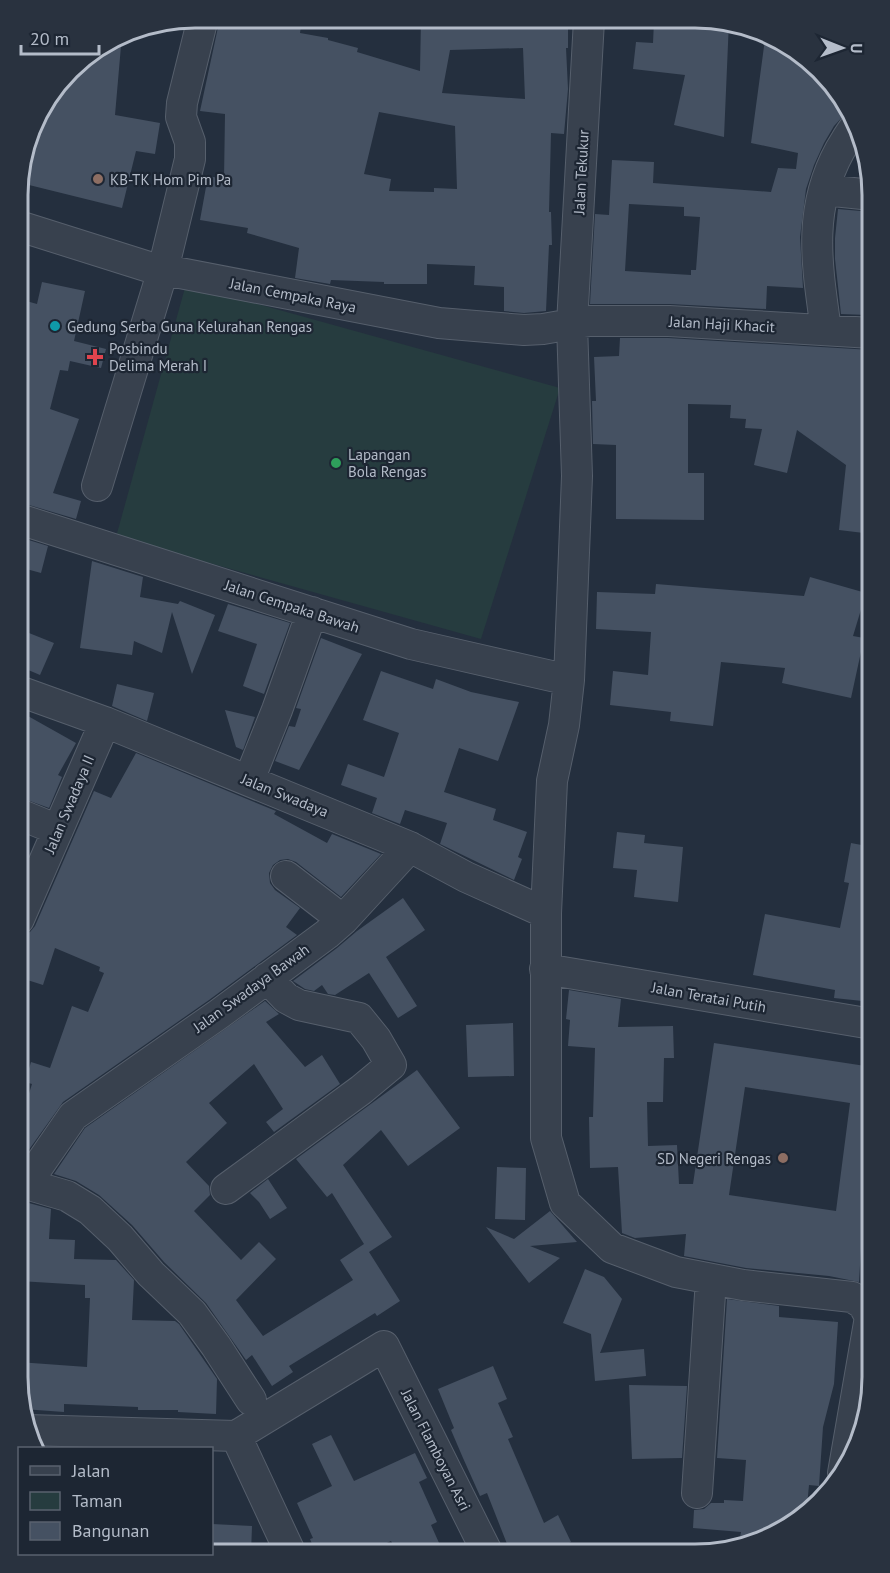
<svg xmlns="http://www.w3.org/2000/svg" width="890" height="1573" viewBox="0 0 890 1573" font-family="'PT Sans',sans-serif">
<rect width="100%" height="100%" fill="#242f3e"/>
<!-- green -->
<path fill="#263c3f" d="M 186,284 L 560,388 L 481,639 L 116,537 Z"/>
<!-- building -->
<path fill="#455162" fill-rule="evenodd" d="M 220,18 L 302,19 L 300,33 L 328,38 L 328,40 L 358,48 L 357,52 L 420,71 L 421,19 L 446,20 L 446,24 L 510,22 L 510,20 L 568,20 L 568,48 L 566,48 L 568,89 L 564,134 L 551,133 L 549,212 L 551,212 L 552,245 L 549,245 L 546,311 L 524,313 L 504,311 L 504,287 L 474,285 L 475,266 L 427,264 L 427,284 L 384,284 L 384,282 L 331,280 L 330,284 L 295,278 L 299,248 L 247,233 L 248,228 L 200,220 L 208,176 L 224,179 L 225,114 L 200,111 ZM 523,48 L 525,99 L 442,93 L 450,50 ZM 379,112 L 455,126 L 457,189 L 434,188 L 434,192 L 389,191 L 391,179 L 364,174 Z
M 654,21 L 729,21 L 724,137 L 674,125 L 685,75 L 633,69 L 636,42 L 653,43 Z
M 765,39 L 811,62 L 846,113 L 834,126 L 824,143 L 814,165 L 806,189 L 800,237 L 803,288 L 767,286 L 766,309 L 670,304 L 590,304 L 595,214 L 609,215 L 612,160 L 654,162 L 653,183 L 771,192 L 778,168 L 796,169 L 798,153 L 751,143 ZM 629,204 L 684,207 L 684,216 L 700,217 L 696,270 L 691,270 L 691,275 L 625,271 Z
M 106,45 L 121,46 L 115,115 L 160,123 L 155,154 L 136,151 L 122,208 L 25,184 L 40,127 L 34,125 L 36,116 L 78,62 Z
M 838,209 L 872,212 L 872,276 L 867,276 L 867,315 L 841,314 L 835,259 L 835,238 Z
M 42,282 L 85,291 L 74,341 L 106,349 L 101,368 L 70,361 L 68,371 L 60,370 L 50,409 L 79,419 L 53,493 L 81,501 L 76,519 L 19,502 L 19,299 L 37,304 Z
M 620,338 L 668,338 L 872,350 L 872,534 L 839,530 L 846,465 L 797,430 L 787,473 L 754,465 L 762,429 L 745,428 L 746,419 L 730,418 L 731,405 L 688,404 L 688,473 L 704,473 L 704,520 L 616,519 L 616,445 L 593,444 L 592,401 L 596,401 L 594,357 L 619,356 Z
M 19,537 L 48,546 L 41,573 L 19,567 Z
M 92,561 L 143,577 L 140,597 L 178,604 L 180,601 L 215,615 L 192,674 L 172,612 L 162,653 L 134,641 L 132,655 L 80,648 Z
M 810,577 L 866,593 L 853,636 L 864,638 L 851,698 L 782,683 L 785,668 L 721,662 L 713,726 L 670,721 L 671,712 L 610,705 L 613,671 L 648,675 L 651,632 L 596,629 L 597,592 L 655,594 L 656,584 L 804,596 Z
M 228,604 L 290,623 L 264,694 L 243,686 L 257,644 L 218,631 Z
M 19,629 L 54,643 L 40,675 L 19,666 Z
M 321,638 L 362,654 L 299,770 L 275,761 L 289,726 L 295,727 L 301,709 L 296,708 Z
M 381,671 L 433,689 L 436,679 L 471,692 L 519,702 L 498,761 L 459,748 L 444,792 L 496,809 L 493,820 L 527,832 L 518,857 L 522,859 L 514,880 L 440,844 L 447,823 L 405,810 L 400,824 L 372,813 L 377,798 L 341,785 L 348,764 L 384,777 L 399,733 L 363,720 Z
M 117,684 L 154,693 L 147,721 L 112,706 Z
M 225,710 L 255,717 L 243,750 L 236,747 Z
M 19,711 L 76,743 L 58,775 L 62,777 L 49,808 L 19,797 Z
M 136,753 L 276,811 L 274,814 L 327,843 L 332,834 L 381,854 L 341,897 L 296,862 L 288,859 L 280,860 L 273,865 L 269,873 L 270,883 L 275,890 L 300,908 L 286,927 L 297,935 L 209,1000 L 63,1102 L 18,1165 L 18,1128 L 32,1084 L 25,1082 L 31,1062 L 50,1068 L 72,1006 L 88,1012 L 104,973 L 99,971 L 100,967 L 55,948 L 43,985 L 18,977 L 19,947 L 23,935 L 30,932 L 35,926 L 94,791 L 111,798 Z
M 617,832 L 645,835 L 644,843 L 683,847 L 678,902 L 634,897 L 637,870 L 613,868 Z
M 851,843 L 872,847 L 872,1002 L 834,998 L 835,990 L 753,975 L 765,914 L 840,928 L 849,883 L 844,882 Z
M 403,898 L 425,930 L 386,957 L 417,1006 L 398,1018 L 369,973 L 335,995 L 328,994 L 322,985 L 314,991 L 305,989 L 293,981 L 337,948 L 357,931 Z
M 569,990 L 621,999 L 618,1027 L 673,1026 L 674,1058 L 664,1058 L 663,1102 L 647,1102 L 648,1146 L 677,1145 L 679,1184 L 693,1184 L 714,1043 L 872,1067 L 872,1220 L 867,1250 L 861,1249 L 859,1282 L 829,1276 L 746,1268 L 684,1256 L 686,1234 L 635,1238 L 622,1233 L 618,1167 L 590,1168 L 589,1117 L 593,1117 L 595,1048 L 568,1046 L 570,1020 L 566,1019 ZM 745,1087 L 850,1103 L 836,1211 L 729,1195 Z
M 265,1001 L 279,1014 L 266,1022 L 305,1067 L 322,1055 L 340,1084 L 274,1132 L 266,1122 L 283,1109 L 254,1064 L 209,1103 L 227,1123 L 186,1162 L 209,1186 L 210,1195 L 194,1211 L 241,1260 L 259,1242 L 276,1259 L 236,1300 L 263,1336 L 353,1280 L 340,1260 L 364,1244 L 332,1193 L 327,1197 L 296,1159 L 417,1070 L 460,1128 L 408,1166 L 381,1130 L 343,1165 L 392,1237 L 369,1252 L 400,1301 L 377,1316 L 375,1313 L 289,1366 L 293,1372 L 272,1386 L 252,1355 L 246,1360 L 206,1303 L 164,1262 L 132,1225 L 99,1195 L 76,1181 L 54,1174 L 85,1128 Z
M 513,1023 L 514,1076 L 468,1077 L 466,1025 Z
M 497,1167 L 526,1168 L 525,1220 L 495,1219 Z
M 268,1179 L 287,1208 L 270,1219 L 259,1202 L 250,1193 Z
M 18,1202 L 25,1202 L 51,1209 L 49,1239 L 75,1240 L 74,1259 L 116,1260 L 134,1280 L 132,1320 L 175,1321 L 179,1324 L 217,1379 L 216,1414 L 178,1412 L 178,1410 L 138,1410 L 138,1407 L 64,1404 L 64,1412 L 23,1409 L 18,1378 L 18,1362 L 87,1367 L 90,1298 L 85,1298 L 85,1285 L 19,1281 L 22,1231 L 18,1231 Z
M 550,1211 L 577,1242 L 530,1246 L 560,1258 L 529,1283 L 486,1227 L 514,1239 Z
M 585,1269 L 604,1277 L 622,1299 L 600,1353 L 644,1349 L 646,1376 L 595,1381 L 591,1334 L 563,1323 Z
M 727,1299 L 779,1306 L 779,1317 L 838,1322 L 834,1384 L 823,1427 L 819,1486 L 809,1485 L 807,1506 L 752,1545 L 738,1548 L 741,1532 L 693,1528 L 694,1510 L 704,1509 L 711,1503 L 724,1503 L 724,1500 L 743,1501 L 746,1460 L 717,1458 Z
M 493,1366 L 507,1399 L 498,1403 L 513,1437 L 508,1439 L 544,1523 L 558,1515 L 571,1542 L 548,1555 L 511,1554 L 487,1493 L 480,1496 L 463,1458 L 451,1430 L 454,1428 L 438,1389 Z
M 629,1385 L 687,1386 L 682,1458 L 632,1459 Z
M 331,1435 L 354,1481 L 415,1453 L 427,1478 L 419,1482 L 437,1522 L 431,1525 L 444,1554 L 398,1554 L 391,1541 L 363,1554 L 316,1554 L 310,1539 L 313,1538 L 297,1503 L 332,1486 L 312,1444 Z
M 212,1524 L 252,1526 L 251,1554 L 212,1554 Z"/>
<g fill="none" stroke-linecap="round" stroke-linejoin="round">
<!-- minor casing -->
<g stroke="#565f6c" stroke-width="32">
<path id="minor" d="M 589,20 L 572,324 L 577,476 L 569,680 L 564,725 L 552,781 L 546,913 L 546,1138 L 565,1203 L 612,1248 L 676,1272 L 743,1285 L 852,1297 L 863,1304 L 870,1317 L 843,1473
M 824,190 L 872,195
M 19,226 L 149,267 L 439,323 L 524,330 L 543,329 L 589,321 L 669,321 L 872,333
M 826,330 C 817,265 807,210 840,150 C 845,142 849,134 855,127
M 97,486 L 163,270 L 190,159 L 190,142 L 181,117 L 182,103 L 203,18
M 19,519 L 411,644 L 569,680
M 19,691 L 105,722 L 410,847 L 466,877 L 546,913
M 249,780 L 277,710 L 312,612
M 19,814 L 58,830
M 286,876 L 343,920
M 19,919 L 105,722
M 545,969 L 872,1024
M 26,1184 L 67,1196 L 90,1210 L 120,1238 L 151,1274 L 192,1313 L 216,1346 L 251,1400
M 18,1185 L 26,1184 L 73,1116 L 219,1014 L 327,934 L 343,920 L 410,847
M 226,1189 L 361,1090 L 391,1065 L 376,1039 L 359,1018 L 299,1005 L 286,998 L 267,978
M 27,1430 L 236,1436
M 236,1436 L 384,1346 L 488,1554
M 236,1436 L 291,1554
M 697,1493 L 711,1279"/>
</g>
<!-- minor -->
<use href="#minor" stroke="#38414e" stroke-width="30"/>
</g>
<!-- markers -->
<g fill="#8d6e63" stroke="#1d2633" stroke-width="2">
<circle cx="98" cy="179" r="6"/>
<circle cx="783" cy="1158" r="6"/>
</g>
<circle fill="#0f9aa8" stroke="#1d2633" stroke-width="2" cx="55" cy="326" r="6"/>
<path fill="#e0444e" stroke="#1d2633" stroke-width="2" d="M92 348h6v6h6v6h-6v6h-6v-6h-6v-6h6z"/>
<circle fill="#2e9e5b" stroke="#1d2633" stroke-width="2" cx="336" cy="463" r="6"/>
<g text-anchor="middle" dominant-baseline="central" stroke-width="4.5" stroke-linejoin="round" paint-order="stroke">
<!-- street labels -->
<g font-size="15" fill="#b4bcc9" stroke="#1d2633">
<text transform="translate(581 172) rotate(-87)">Jalan Tekukur</text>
<text transform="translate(293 295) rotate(11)">Jalan Cempaka Raya</text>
<text transform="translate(722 324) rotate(3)">Jalan Haji Khacit</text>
<text transform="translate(292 606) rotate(18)">Jalan Cempaka Bawah</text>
<text transform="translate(285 795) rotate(22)">Jalan Swadaya</text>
<text transform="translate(69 804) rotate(-67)">Jalan Swadaya II</text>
<text transform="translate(251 988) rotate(-36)">Jalan Swadaya Bawah</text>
<text transform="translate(709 997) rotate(10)">Jalan Teratai Putih</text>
<text transform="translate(436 1450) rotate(63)">Jalan Flamboyan Asri</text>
</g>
<!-- poi labels -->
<g font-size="15" fill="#b4bcc9" stroke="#1d2633" text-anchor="start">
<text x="110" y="179">KB-TK Hom Pim Pa</text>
<text x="67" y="326">Gedung Serba Guna Kelurahan Rengas</text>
<text x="109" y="348">Posbindu<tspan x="109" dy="17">Delima Merah I</tspan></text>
<text x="348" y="454">Lapangan<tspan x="348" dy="17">Bola Rengas</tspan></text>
<text x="771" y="1158" text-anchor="end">SD Negeri Rengas</text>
</g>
</g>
<!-- crop -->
<path d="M0 0H890V1573H0ZM195 28H695A167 167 0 0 1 862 195V1377A167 167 0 0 1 695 1544H195A167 167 0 0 1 28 1377V195A167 167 0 0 1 195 28Z" fill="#29323f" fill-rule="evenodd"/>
<path fill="none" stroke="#b4bcc9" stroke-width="3" d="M195 28H695A167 167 0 0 1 862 195V1377A167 167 0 0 1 695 1544H195A167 167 0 0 1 28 1377V195A167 167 0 0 1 195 28Z"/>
<!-- legend -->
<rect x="18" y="1447" width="195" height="108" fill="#1d2633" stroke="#59626f" stroke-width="1.5"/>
<rect x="30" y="1466" width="30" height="9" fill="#38414e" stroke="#59626f" stroke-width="1.5"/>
<text x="72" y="1477" font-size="18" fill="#b4bcc9">Jalan</text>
<rect x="30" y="1492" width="30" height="18" fill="#263c3f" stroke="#59626f" stroke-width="1.5"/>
<text x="72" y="1507" font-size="18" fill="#b4bcc9">Taman</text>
<rect x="30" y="1522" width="30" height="18" fill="#455162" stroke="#59626f" stroke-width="1.5"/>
<text x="72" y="1537" font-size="18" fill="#b4bcc9">Bangunan</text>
<!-- north arrow -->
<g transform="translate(842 48) rotate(91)" stroke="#1d2633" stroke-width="4.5" paint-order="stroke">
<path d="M0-4.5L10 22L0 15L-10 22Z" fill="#b4bcc9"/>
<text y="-9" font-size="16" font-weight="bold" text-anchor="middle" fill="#b4bcc9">U</text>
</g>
<!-- scale -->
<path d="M21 45v9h78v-9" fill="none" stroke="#b4bcc9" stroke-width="3"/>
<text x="30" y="45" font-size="18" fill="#b4bcc9" stroke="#1d2633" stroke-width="4.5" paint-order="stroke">20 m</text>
</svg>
